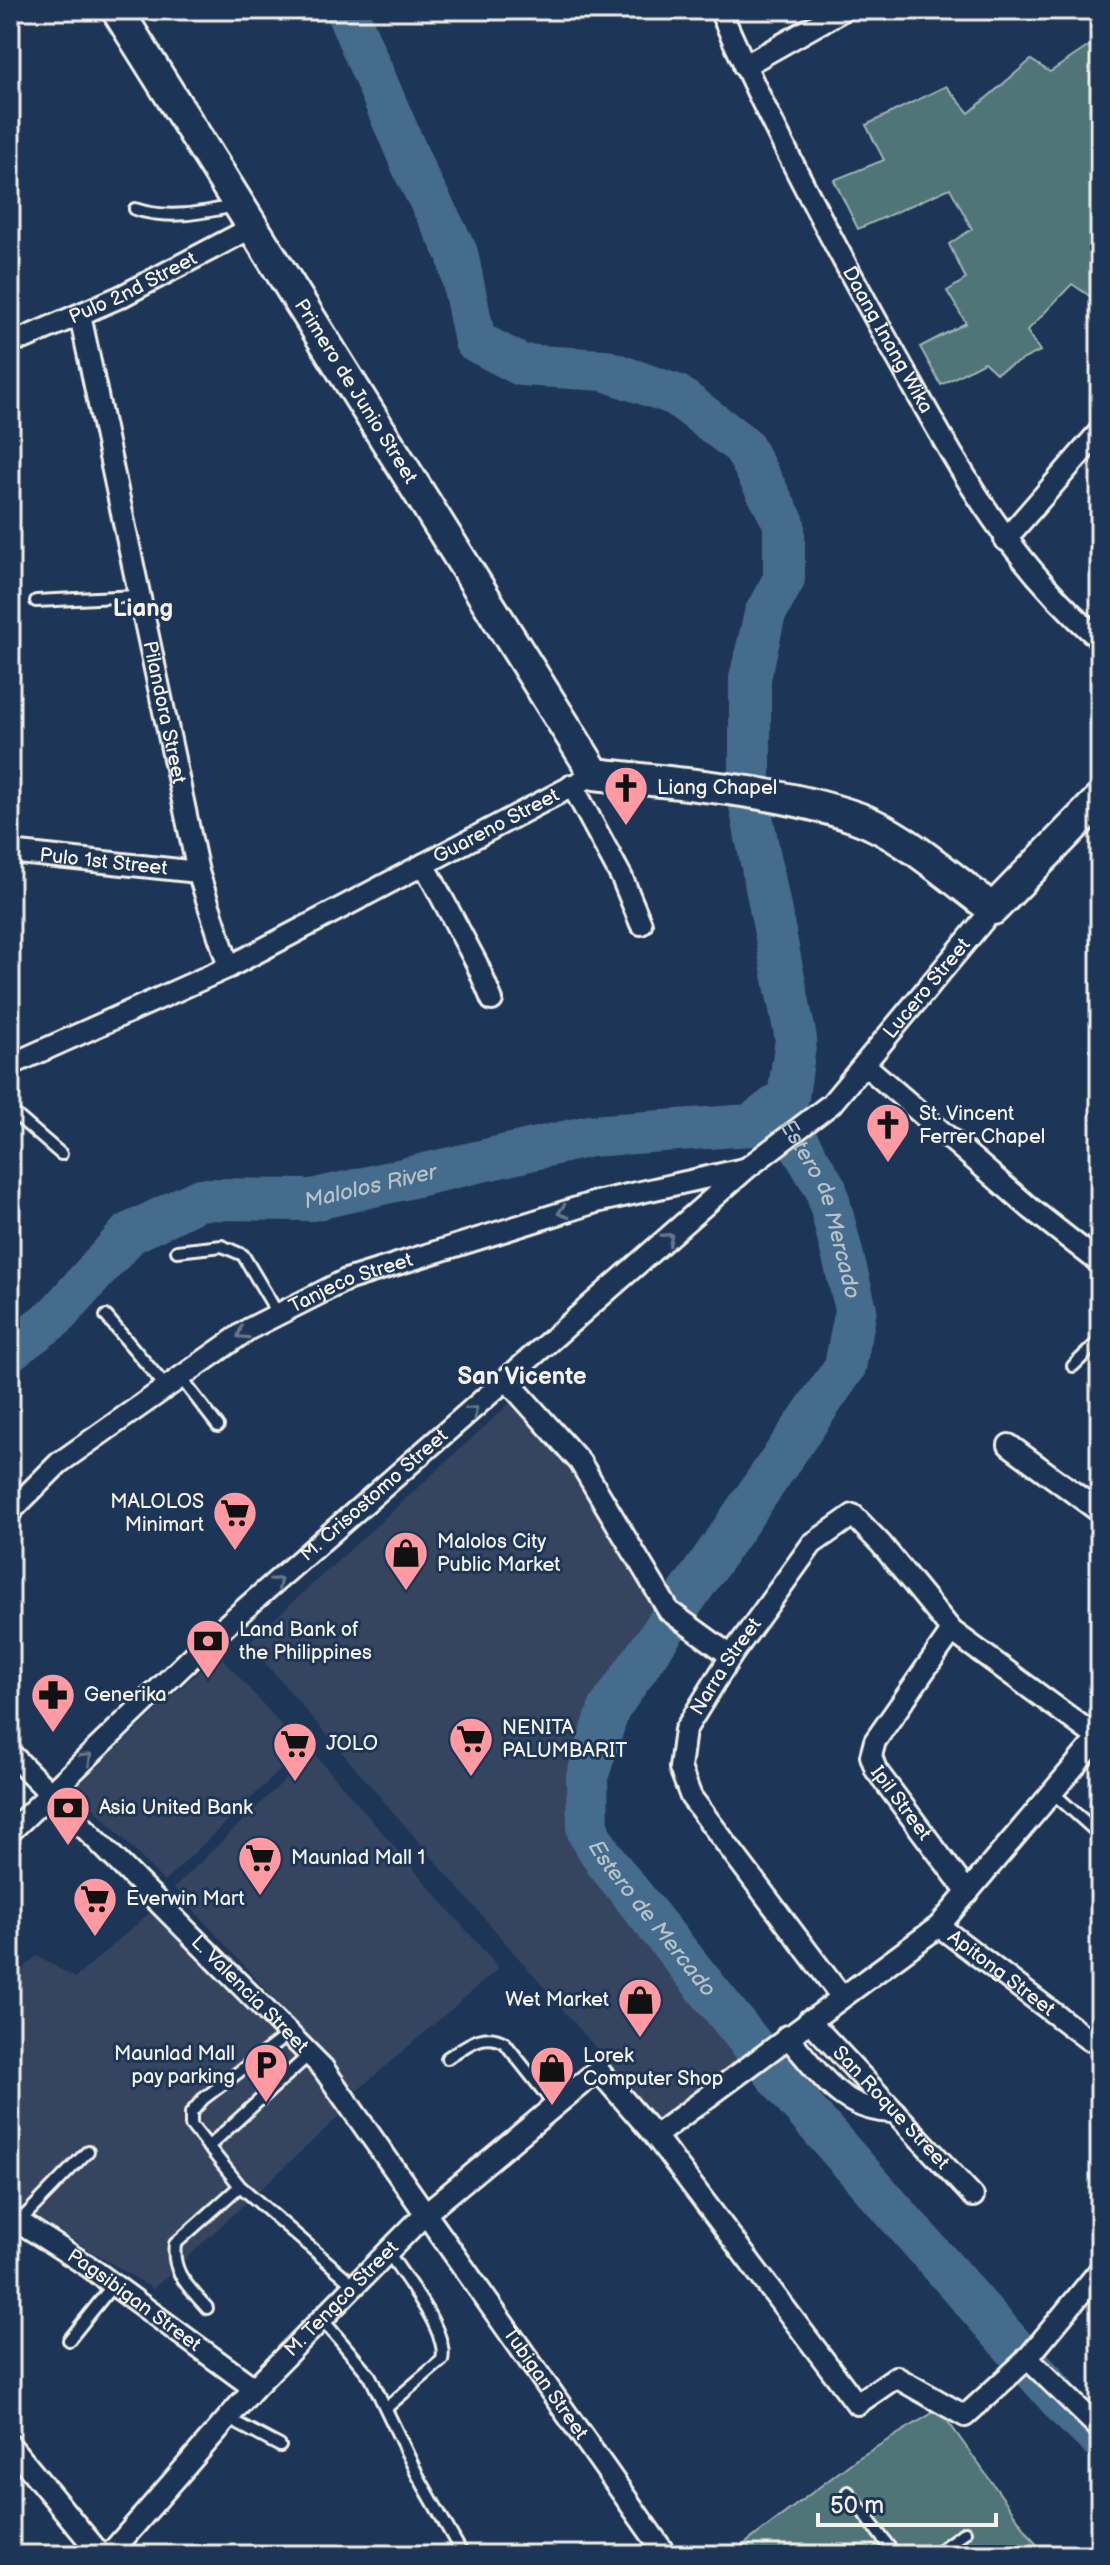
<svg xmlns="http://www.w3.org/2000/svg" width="1110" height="2565" viewBox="0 0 1110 2565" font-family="'Balsamiq Sans',sans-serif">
<rect width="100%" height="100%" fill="#1d3557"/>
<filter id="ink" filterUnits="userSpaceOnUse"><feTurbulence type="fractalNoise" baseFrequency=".0125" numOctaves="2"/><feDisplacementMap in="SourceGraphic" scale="16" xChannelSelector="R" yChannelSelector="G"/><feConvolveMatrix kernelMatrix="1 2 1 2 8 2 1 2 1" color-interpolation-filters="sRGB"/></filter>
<g filter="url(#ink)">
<!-- built -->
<path fill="#344460" d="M 1100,440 L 1100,481 L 1077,465 Z
M 520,1394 L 649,1552 L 672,1599 L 587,1725 L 574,1806 L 583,1847 L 772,2054 L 667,2131 L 248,1643 Z
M 218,1653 L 302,1749 L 164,1882 L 75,1788 Z
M 313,1752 L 499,1968 L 357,2091 L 174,1888 Z
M 161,1903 L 347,2109 L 153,2289 L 10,2201 L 10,1981 L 37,1956 L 75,1978 Z"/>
<!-- green -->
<path fill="#4f7578" stroke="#a2b3b0" stroke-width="2" d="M 1098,40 L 1100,303 L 1072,284 L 1027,331 L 1040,351 L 996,373 L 984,362 L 941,385 L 920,347 L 966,323 L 947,291 L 966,279 L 949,244 L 972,229 L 950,188 L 858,229 L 834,180 L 884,160 L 866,125 L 946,86 L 969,113 L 1031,60 L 1050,72 Z
M 939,2409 L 1044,2555 L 730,2555 L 855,2460 Z"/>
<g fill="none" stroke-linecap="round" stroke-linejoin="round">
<!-- river -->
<g stroke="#446c8c" stroke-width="42">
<path id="s1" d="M 777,1107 L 826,1189 L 856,1309 L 845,1367 L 609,1709 L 587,1777 L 588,1832 L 606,1862 L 797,2101 L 1069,2410 L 1100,2439"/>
<path id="s2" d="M 10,1350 L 55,1317 L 129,1234 L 200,1199 L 312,1200 L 590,1136 L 751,1125 L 788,1097 L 796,1039 L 750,806 L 750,678 L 765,614 L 784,579 L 784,523 L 743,446 L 676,395 L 604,370 L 521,365 L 475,341 L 457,253 L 415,172 L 346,10"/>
</g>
<!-- lane casing -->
<g stroke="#f4f1e8" stroke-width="16">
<path id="lane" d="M 135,209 C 167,220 202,213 234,206
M 36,601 L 137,596
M 10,1110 L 61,1154
M 177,1251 L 222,1246 L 243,1255 L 278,1314
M 106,1316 L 166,1387
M 1073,1366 L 1100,1340
M 180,1377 L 218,1426
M 1052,1792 L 1100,1835
M 290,2033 L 203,2099 L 191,2113 L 191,2125 L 240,2186 L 354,2285
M 447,2058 C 466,2046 484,2030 505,2043 L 555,2106
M 208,2147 L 310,2054
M 19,2222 L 88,2151
M 207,2308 C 189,2287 171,2273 175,2244 L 240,2186
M 322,2319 L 370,2376 L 417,2474 L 463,2555
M 69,2340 L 113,2285
M 386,2408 L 442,2360 C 449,2332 404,2277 388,2252
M 227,2418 L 280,2446
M 848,2492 L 895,2555
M 933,2555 L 965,2532"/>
</g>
<!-- street casing -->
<g stroke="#f4f1e8" stroke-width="26">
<g id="street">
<path id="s3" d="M 720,10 C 770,125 829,236 890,345 C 954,458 1000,552 1100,640"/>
<path d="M 744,66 L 843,10"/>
<path id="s4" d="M 80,315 L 198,872 L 229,967"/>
<path id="s5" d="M 10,340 L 25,338 L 122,296 L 253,227"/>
<path d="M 1005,540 L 1100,431"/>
<path d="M 572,785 L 622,878 L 641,924"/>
<path id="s6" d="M 10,852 L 198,872"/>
<path d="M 424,864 L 477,964 L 492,1000"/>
<path id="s7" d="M 10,1065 L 229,967 L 595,774"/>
<path d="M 865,1065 L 1030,1208 L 1100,1263"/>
<path d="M 507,1380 L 580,1462 L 669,1611 L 731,1656"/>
<path d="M 1009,1445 L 1100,1512"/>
<path id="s8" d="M 10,1512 L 59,1463 L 249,1329 L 346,1280 L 596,1202 L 744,1169"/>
<path id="s9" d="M 952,1631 L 875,1741 L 871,1756 L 876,1770 L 968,1893"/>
<path id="s10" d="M 10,1753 L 323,2068 L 666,2555"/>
<path id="s11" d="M 10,1832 L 216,1634 L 747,1168 L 831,1104 L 993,909"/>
<path id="s12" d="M 939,1926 L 1089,2040 L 1100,2028"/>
<path id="s13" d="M 841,1996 L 691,1797 L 680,1768 L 685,1730 L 731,1656 L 812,1544 L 853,1515 L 881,1544 L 952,1631 L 1098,1738"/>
<path id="s14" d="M 809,2020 L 973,2196"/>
<path d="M 787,2036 C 820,2073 841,2112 895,2112"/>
<path d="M 655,2136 L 939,1926 L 1100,1736"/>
<path id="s15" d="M 10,2216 L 88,2266 L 254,2388"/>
<path d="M 1027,2358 L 1100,2429"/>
<path d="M 10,2445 L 101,2555"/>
<path id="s16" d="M 109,2555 L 254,2388 L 426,2213 L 598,2070 L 655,2136 L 857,2404 L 896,2377 L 965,2416 L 1026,2360 L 1100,2270"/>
</g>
</g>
<!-- secondary casing -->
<g stroke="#f4f1e8" stroke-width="36">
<g id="secondary">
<path id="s17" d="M 117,10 L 595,774 C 681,784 773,789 855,817 C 902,833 953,880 993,909 L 1100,799"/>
</g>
</g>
<!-- lane -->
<use href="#lane" stroke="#1d3557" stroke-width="10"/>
<!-- street -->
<use href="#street" stroke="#1d3557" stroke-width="20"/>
<!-- secondary -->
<use href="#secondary" stroke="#1d3557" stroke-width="30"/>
</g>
<!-- one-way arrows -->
<defs><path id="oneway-chevron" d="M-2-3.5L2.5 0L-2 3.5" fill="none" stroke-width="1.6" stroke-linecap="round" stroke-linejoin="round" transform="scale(2)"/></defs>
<g stroke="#68778a">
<use href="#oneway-chevron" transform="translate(563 1212) rotate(163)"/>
<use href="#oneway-chevron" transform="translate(668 1238) rotate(-41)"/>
<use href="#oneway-chevron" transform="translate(242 1334) rotate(147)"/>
<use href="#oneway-chevron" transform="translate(473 1411) rotate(-42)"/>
<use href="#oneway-chevron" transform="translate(277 1582) rotate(-41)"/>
<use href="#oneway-chevron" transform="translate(87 1758) rotate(-44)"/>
</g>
</g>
<!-- icons -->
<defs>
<g id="church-pin" transform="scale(2.3)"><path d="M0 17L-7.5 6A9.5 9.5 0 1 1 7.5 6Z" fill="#ff9aa2" stroke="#1d3557"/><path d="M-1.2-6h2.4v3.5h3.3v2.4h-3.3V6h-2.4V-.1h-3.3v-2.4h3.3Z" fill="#111"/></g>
<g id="supermarket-pin" transform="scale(2.3)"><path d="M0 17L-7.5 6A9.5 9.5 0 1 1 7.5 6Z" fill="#ff9aa2" stroke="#1d3557"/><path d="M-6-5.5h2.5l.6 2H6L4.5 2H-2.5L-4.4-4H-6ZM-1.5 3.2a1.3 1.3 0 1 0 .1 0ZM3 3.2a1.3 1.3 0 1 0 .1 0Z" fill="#111"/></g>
<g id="shop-pin" transform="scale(2.3)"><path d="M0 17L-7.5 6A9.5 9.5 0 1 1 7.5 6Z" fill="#ff9aa2" stroke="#1d3557"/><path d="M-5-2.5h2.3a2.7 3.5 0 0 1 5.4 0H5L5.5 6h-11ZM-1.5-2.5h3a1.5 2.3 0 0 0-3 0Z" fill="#111"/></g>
<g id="bank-pin" transform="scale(2.3)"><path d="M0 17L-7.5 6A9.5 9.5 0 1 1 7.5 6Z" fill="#ff9aa2" stroke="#1d3557"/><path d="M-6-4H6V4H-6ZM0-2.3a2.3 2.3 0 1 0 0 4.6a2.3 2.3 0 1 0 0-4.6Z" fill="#111"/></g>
<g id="pharmacy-pin" transform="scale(2.3)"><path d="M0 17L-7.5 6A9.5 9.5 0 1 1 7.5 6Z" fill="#ff9aa2" stroke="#1d3557"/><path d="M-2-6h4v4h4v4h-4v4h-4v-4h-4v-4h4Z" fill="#111"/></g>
<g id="parking-pin" transform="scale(2.3)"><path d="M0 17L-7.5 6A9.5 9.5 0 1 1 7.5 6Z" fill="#ff9aa2" stroke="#1d3557"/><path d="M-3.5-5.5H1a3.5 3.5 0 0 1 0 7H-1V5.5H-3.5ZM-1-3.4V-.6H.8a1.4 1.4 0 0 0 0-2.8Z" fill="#111"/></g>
</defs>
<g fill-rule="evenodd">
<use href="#church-pin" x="626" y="788"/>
<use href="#church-pin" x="888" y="1125"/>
<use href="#supermarket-pin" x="235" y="1513"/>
<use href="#shop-pin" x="406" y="1553"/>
<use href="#bank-pin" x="208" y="1641"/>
<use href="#pharmacy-pin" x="53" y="1695"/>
<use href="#supermarket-pin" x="471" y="1739"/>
<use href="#supermarket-pin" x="295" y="1744"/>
<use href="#bank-pin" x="68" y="1808"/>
<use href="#supermarket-pin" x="260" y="1858"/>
<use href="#supermarket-pin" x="95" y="1899"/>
<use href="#shop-pin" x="640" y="2000"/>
<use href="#parking-pin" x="266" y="2065"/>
<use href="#shop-pin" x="552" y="2068"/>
</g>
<g text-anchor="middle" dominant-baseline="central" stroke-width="6" stroke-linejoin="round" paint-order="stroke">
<!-- street labels -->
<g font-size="20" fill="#f4f1e8" stroke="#1d3557">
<text stroke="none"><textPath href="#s5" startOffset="134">Pulo 2nd Street</textPath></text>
<text stroke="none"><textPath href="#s3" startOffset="370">Daang Inang Wika</textPath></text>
<text stroke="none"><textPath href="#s17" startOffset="450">Primero de Junio Street</textPath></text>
<text stroke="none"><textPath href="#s4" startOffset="406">Pilandora Street</textPath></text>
<text stroke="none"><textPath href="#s7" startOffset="542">Guareno Street</textPath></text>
<text stroke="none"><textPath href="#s6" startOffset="94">Pulo 1st Street</textPath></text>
<text stroke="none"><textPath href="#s11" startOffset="1248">Lucero Street</textPath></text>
<text stroke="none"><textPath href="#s8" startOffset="414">Tanjeco Street</textPath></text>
<text stroke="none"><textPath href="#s11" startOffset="496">M. Crisostomo Street</textPath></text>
<text stroke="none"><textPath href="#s13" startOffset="394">Narra Street</textPath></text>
<text stroke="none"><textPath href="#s9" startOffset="206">Ipil Street</textPath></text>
<text stroke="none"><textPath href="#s12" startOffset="78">Apitong Street</textPath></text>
<text stroke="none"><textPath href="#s10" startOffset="340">L. Valencia Street</textPath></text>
<text stroke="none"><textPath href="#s14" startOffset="120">San Roque Street</textPath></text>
<text stroke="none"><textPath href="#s15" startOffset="150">Pagsibigan Street</textPath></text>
<text stroke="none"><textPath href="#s16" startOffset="346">M. Tengco Street</textPath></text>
<text stroke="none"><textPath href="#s10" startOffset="830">Tubigan Street</textPath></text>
</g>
<!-- poi labels -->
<g font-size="20" fill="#f4f1e8" stroke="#1d3557" text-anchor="start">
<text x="657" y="788">Liang Chapel</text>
<text x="919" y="1114">St. Vincent<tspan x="919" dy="23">Ferrer Chapel</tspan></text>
<text x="204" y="1502" text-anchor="end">MALOLOS<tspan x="204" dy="23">Minimart</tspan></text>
<text x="437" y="1542">Malolos City<tspan x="437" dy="23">Public Market</tspan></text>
<text x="239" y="1630">Land Bank of<tspan x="239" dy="23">the Philippines</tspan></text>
<text x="84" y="1695">Generika</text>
<text x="502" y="1728">NENITA<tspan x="502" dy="23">PALUMBARIT</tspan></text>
<text x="326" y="1744">JOLO</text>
<text x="99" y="1808">Asia United Bank</text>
<text x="291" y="1858">Maunlad Mall 1</text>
<text x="126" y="1899">Everwin Mart</text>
<text x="609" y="2000" text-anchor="end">Wet Market</text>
<text x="235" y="2054" text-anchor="end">Maunlad Mall<tspan x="235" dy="23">pay parking</tspan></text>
<text x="583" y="2056">Lorek<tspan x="583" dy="23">Computer Shop</tspan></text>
</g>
<!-- water labels -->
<g font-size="22" font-style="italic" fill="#b6c2c8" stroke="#1d3557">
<text stroke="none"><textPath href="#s2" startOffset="418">Malolos River</textPath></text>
<text stroke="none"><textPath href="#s1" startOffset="112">Estero de Mercado</textPath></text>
<text stroke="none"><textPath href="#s1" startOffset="928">Estero de Mercado</textPath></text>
</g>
<!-- quarter labels -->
<g font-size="24" font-weight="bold" fill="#f4f1e8" stroke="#1d3557">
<text x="143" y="608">Liang</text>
<text x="522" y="1376">San Vicente</text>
</g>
</g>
<!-- margin -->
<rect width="1110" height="2565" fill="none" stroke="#1d3557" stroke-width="40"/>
<rect x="20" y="20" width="1070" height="2525" fill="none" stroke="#f4f1e8" stroke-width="3" filter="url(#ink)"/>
<!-- scale -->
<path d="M818 2513v12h178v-12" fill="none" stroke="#f4f1e8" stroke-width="4"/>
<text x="830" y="2513" font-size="24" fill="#f4f1e8" stroke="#1d3557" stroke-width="6" paint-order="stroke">50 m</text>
</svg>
